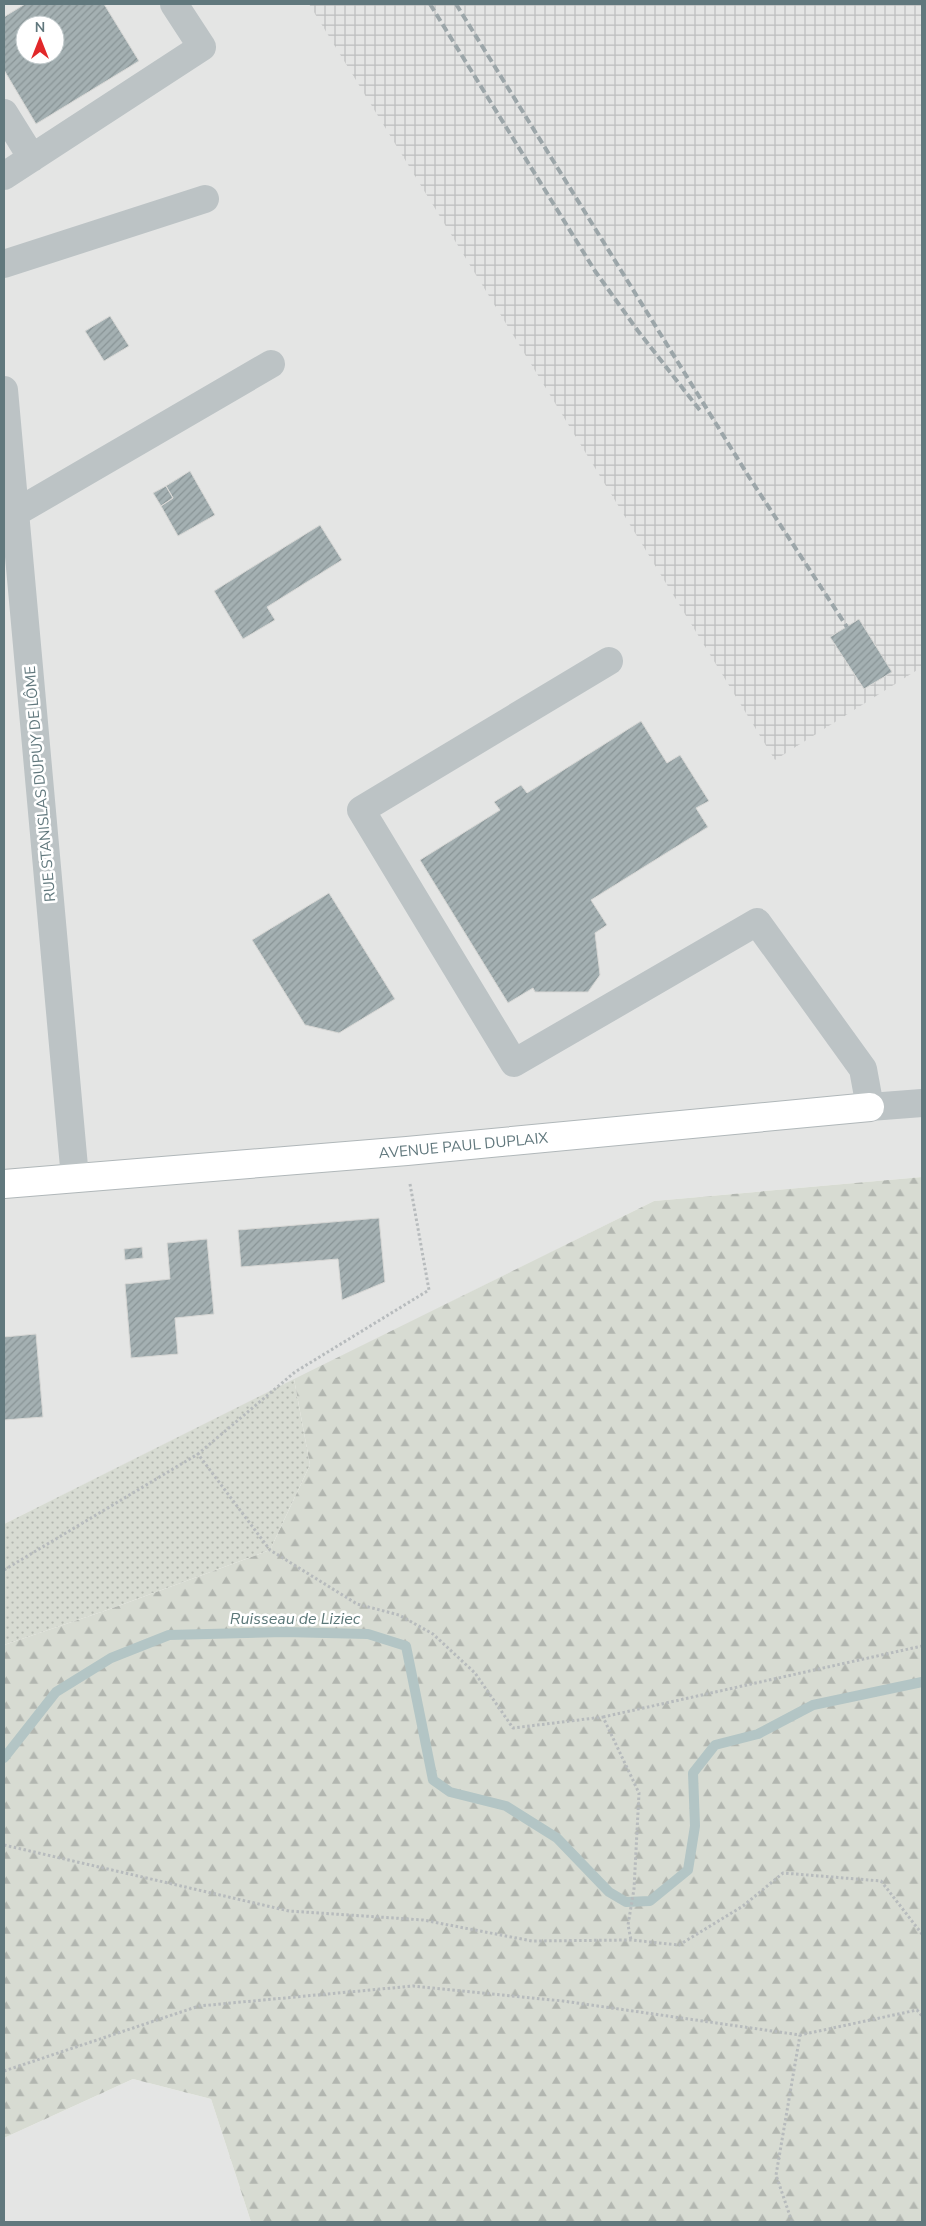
<svg xmlns="http://www.w3.org/2000/svg" width="926" height="2226" viewBox="0 0 926 2226" font-family="'Nunito Sans',sans-serif">
<defs>
<pattern id="industrial-grid" width="8" height="8" patternUnits="userSpaceOnUse" patternTransform="scale(1.25)"><rect width="8" height="8" fill="#e4e5e4"/><path d="M0 4h8M4 0v8" fill="none" stroke="#bcbebe"/></pattern>
<pattern id="grass-dots" width="8" height="8" patternUnits="userSpaceOnUse" patternTransform="scale(1.25)"><rect width="8" height="8" fill="#d7dbd2"/><path d="M2 2h.1M6 6h.1" fill="none" stroke="#b2b6b0" stroke-width="1.8" stroke-linecap="round"/></pattern>
<pattern id="forest-firs" width="22" height="20" patternUnits="userSpaceOnUse" patternTransform="scale(1.25)"><rect width="22" height="20" fill="#d7dbd2"/><path d="M5 1l3.5 6h-7zM16 11l3.5 6h-7z" fill="#b2b6b0"/></pattern>
<pattern id="building-hatch" width="6" height="6" patternUnits="userSpaceOnUse" patternTransform="scale(1.25)"><rect width="6" height="6" fill="#a4b0b2"/><path d="M-1 1l2-2M0 6l6-6M5 7l2-2" fill="none" stroke="#899496"/></pattern>
</defs>
<rect width="100%" height="100%" fill="#f6f5f3"/>
<!-- built -->
<path fill="#e4e5e4" fill-rule="evenodd" d="M 4,4 L 922,4 L 922,1177 L 654,1201 L 4,1524 ZM 25,25 L 55,25 L 55,55 L 25,55 Z
M 133,2079 L 211,2099 L 251,2222 L 4,2222 L 4,2138 Z"/>
<!-- industrial -->
<path fill="url(#industrial-grid)" d="M 309,4 L 922,4 L 922,667 L 775,760 Z"/>
<!-- grass -->
<path fill="url(#grass-dots)" d="M 294,1379 L 310,1465 L 270,1550 L 110,1609 L 4,1645 L 4,1524 Z"/>
<!-- forest -->
<path fill="url(#forest-firs)" d="M 922,1177 L 922,2222 L 251,2222 L 211,2099 L 133,2079 L 4,2138 L 4,1645 L 110,1609 L 270,1550 L 310,1465 L 294,1379 L 654,1201 Z"/>
<g fill="none" stroke-linecap="round" stroke-linejoin="round">
<!-- stream -->
<path stroke="#b3c5c5" stroke-width="10" d="M 4,1758 L 56,1692 L 111,1658 L 169,1635 L 284,1632 L 368,1634 L 406,1646 L 433,1780 L 450,1792 L 506,1806 L 557,1838 L 609,1892 L 626,1902 L 650,1901 L 688,1870 L 695,1826 L 693,1773 L 715,1745 L 758,1734 L 813,1705 L 922,1682"/>
</g>
<!-- building -->
<path fill="url(#building-hatch)" stroke="#d7d7d5" fill-rule="evenodd" d="M 25,4 L 104,4 L 139,61 L 36,124 L 4,70 L 4,17 ZM 25,25 L 55,25 L 55,55 L 25,55 Z
M 110,316 L 129,346 L 104,361 L 85,331 Z
M 190,471 L 215,515 L 178,536 L 161,506 L 173,498 L 166,486 Z
M 166,486 L 173,498 L 161,506 L 153,493 Z
M 320,525 L 342,560 L 267,607 L 275,620 L 243,639 L 214,591 Z
M 859,619 L 892,672 L 864,689 L 830,637 Z
M 641,721 L 667,763 L 680,755 L 709,801 L 696,808 L 708,827 L 591,900 L 607,925 L 595,933 L 600,975 L 588,992 L 535,992 L 533,988 L 508,1003 L 420,860 L 500,810 L 494,802 L 521,785 L 527,793 Z
M 329,893 L 395,999 L 339,1033 L 305,1025 L 252,940 Z
M 379,1218 L 385,1282 L 342,1300 L 338,1259 L 241,1267 L 238,1230 Z
M 207,1239 L 214,1314 L 175,1318 L 178,1354 L 131,1358 L 125,1284 L 170,1279 L 167,1243 Z
M 142,1247 L 143,1258 L 125,1260 L 124,1249 Z
M 36,1334 L 43,1417 L 4,1420 L 4,1337 Z"/>
<g fill="none" stroke-linecap="round" stroke-linejoin="round">
<!-- major casing -->
<g stroke="#b0b7b9" stroke-width="30">
<g id="major">
<path id="s1" d="M 4,1184 L 407,1151 L 870,1107"/>
</g>
</g>
<!-- path -->
<path stroke="#b7bbbd" stroke-width="3" stroke-dasharray="2.5 2.5" stroke-linecap="butt" d="M 410,1184 L 429,1290 L 295,1372 L 198,1454 L 270,1550 L 357,1604 L 399,1615 L 433,1634 L 475,1673 L 513,1728 L 603,1717 L 639,1793 L 634,1889 L 628,1925 L 631,1940
M 4,1570 L 198,1454
M 603,1717 L 922,1646
M 4,1845 L 289,1911 L 423,1920 L 532,1941 L 631,1940 L 679,1945 L 743,1906 L 783,1873 L 881,1881 L 922,1934
M 4,2071 L 199,2006 L 413,1986 L 563,2001 L 800,2035 L 917,2010 L 922,2016
M 792,2222 L 776,2175 L 800,2035"/>
<!-- minor -->
<path stroke="#bcc3c5" stroke-width="28" d="M 4,113 L 32,158
M 4,176 L 202,47 L 174,4
M 4,264 L 205,199
M 4,390 L 75,1178
M 15,513 L 271,364
M 609,661 L 361,810 L 514,1063 L 757,922 L 863,1069 L 870,1107 L 922,1103"/>
<!-- major -->
<use href="#major" stroke="#fff" stroke-width="28"/>
<!-- rail -->
<path stroke="#9ca6a9" stroke-width="4" stroke-dasharray="8 4" stroke-linecap="butt" d="M 430,4 L 595,271 L 638,331 L 702,413
M 456,4 L 749,477 L 847,627"/>
</g>
<g text-anchor="middle" dominant-baseline="central" stroke-width="5" stroke-linejoin="round" paint-order="stroke">
<!-- street labels -->
<g font-size="15" fill="#61787d" stroke="#fff">
<text transform="translate(40 784) rotate(-95)">RUE STANISLAS DUPUY DE LÔME</text>
<text stroke="none"><textPath href="#s1" startOffset="461">AVENUE PAUL DUPLAIX</textPath></text>
</g>
<!-- water labels -->
<g font-size="16" font-style="italic" fill="#5c7879" stroke="#fff">
<text x="295" y="1619">Ruisseau de Liziec</text>
</g>
</g>
<!-- border -->
<rect width="926" height="2226" fill="none" stroke="#61787d" stroke-width="10"/>
<!-- north arrow -->
<g transform="translate(40 40)"><circle r="24" fill="#ffffff" stroke="#c0c9cb"/>
<path d="M0-4L9 19L0 12L-9 19Z" fill="#e1282a"/>
<text y="-8" font-size="14" font-weight="bold" text-anchor="middle" fill="#61787d">N</text>
</g>
</svg>
